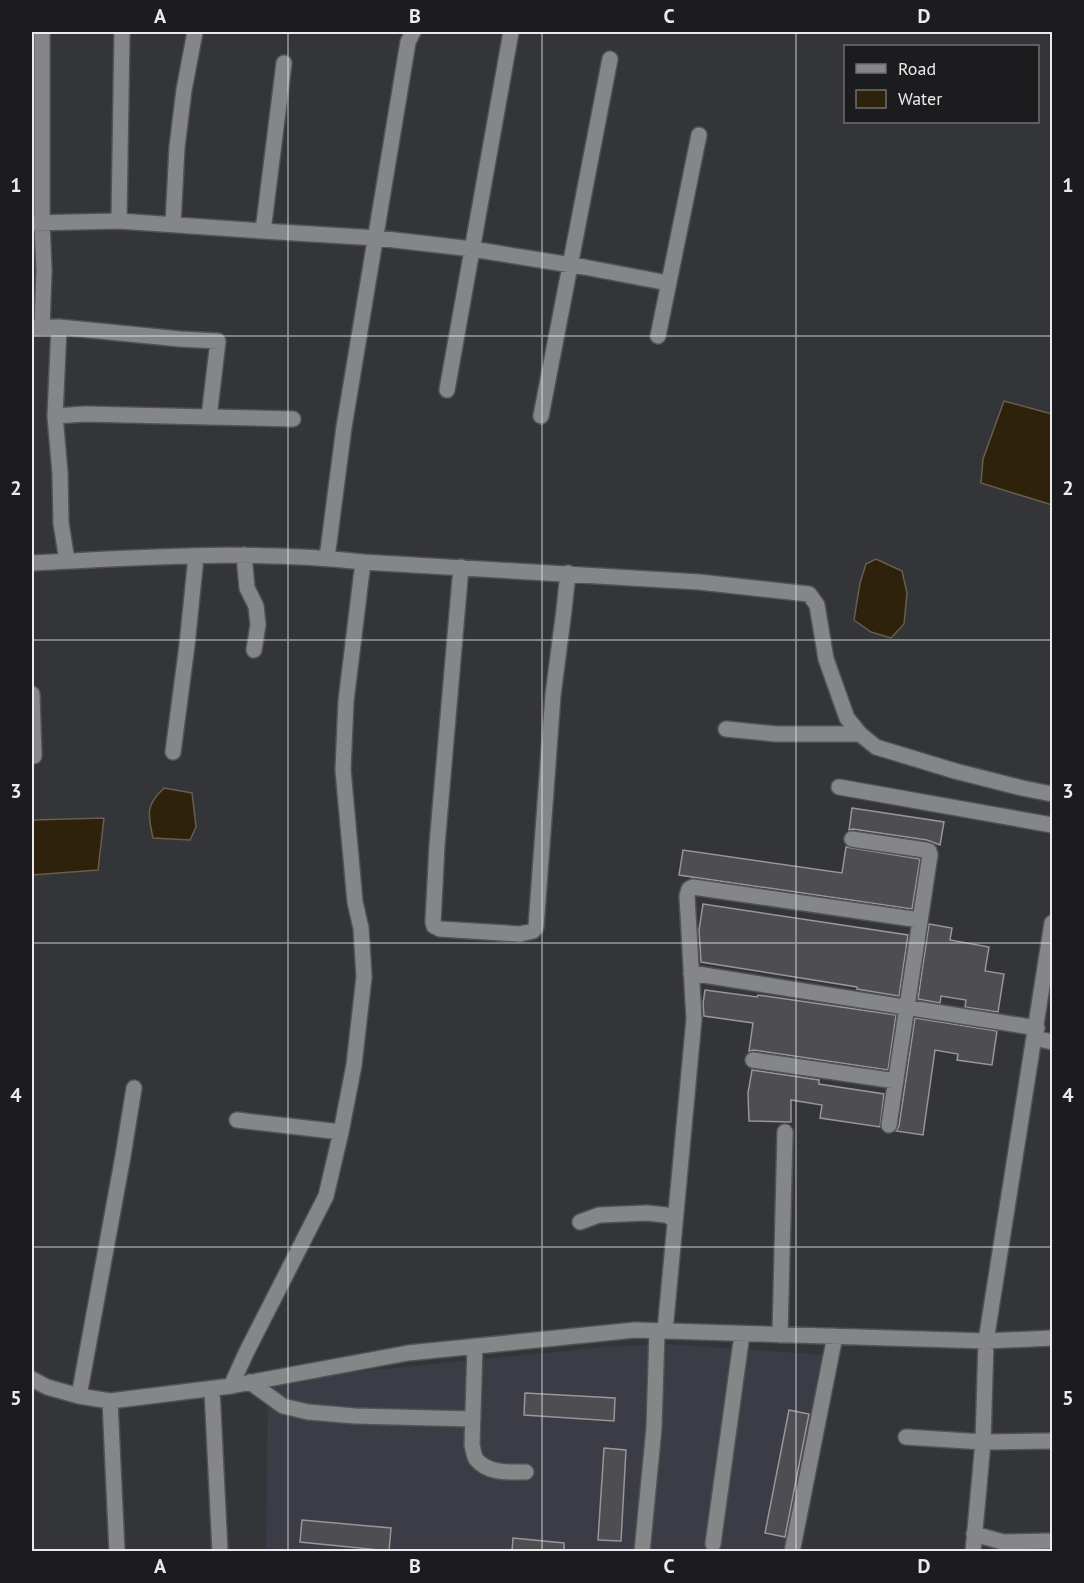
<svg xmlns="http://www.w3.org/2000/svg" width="1084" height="1583" viewBox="0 0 1084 1583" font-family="'PT Sans',sans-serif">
<rect width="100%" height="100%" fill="#343539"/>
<!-- built -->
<path fill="#3c3c46" d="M 667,1344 L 826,1355 L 786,1551 L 339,1552 L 266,1549 L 268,1388 L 313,1376 L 606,1347 Z"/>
<!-- water -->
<path fill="#2e220b" stroke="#675e4f" stroke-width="1.5" d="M 1004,401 L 1052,414 L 1052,505 L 981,483 L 983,459 Z
M 876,559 L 902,571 L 907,593 L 904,624 L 891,638 L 871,632 L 854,620 L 860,583 L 866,564 Z
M 164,788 L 192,793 L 196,827 L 190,840 L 153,838 C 148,814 145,806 164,788 Z
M 104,818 L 98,870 L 32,875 L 33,820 Z"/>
<!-- building -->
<path fill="#4e4e52" stroke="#96969b" stroke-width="1.5" d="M 852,808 L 944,822 L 940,845 L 927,840 L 853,829 L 849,830 Z
M 846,847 L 920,859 L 912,909 L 679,875 L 683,850 L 842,873 Z
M 703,904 L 908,935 L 899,996 L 857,989 L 857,987 L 701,962 L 699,930 Z
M 929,924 L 952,928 L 950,940 L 989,947 L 985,971 L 1004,974 L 998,1012 L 965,1007 L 966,1000 L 941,996 L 940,1003 L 918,999 Z
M 705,990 L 757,997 L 758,995 L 896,1015 L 888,1070 L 754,1050 L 749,1051 L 753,1023 L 704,1016 L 703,1004 Z
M 915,1018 L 997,1031 L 992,1065 L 957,1060 L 958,1054 L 935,1050 L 923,1135 L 896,1131 L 899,1126 Z
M 752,1070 L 819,1080 L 819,1084 L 884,1094 L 880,1127 L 820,1118 L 822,1105 L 791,1100 L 791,1122 L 749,1121 L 748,1093 Z
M 525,1393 L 615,1398 L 614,1421 L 524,1415 Z
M 789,1410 L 809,1414 L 785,1537 L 765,1533 Z
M 604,1448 L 626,1450 L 621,1541 L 598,1540 Z
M 302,1520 L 391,1528 L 389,1551 L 300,1542 Z
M 513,1538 L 564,1543 L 564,1551 L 512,1551 Z"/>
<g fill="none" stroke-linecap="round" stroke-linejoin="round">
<!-- minor casing -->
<g stroke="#515256" stroke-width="18">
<path id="minor" d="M 119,221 L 122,32
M 32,223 L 119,221 L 263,231 L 377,238 L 472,249 L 584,267 L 668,283
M 173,224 L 177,147 L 184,90 L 195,32
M 263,231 L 284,63
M 42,327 L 44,270 L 42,223 L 42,32
M 59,327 L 55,416 L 60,473 L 61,523 L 67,561
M 32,328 L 59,327 L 180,339 L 218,341 L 209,417 L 293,419
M 658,336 L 699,135
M 447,390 L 511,32
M 55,416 L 85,414 L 209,417
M 541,416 L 610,59
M 244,555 L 247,588 L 256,606 L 258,625 L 254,650
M 327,558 L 344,427 L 408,42 L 413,32
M 32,563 C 141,558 254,549 363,562 L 699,582 L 809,594 L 817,605 L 826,659 L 837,690 L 847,718 L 860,734 L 876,747 L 955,771 L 1022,788 L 1052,794
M 461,567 L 437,845 L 433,922 L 434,926 L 440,929 L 520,934 L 533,931 L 536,927 L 553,695 L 564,610 L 568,573
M 32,694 L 34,756
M 726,729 L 776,734 L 860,734
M 173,752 L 187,645 L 196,557
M 839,787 L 1052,825
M 852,839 L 925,850 L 929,851 L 930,855 L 889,1125
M 691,973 L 1037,1028
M 1035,1038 L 1052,1042
M 753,1060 L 896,1081
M 237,1120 L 341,1132
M 580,1222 L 599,1215 L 647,1213 L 666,1215 L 675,1220
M 665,1331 L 694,1019 L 687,896 L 689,889 L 693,887 L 920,920
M 780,1335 L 785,1132
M 475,1346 L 472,1445 C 473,1449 474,1456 476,1459 C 488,1474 509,1472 526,1472
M 32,1379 L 47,1387 L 79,1396 L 110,1401 L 231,1386 L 408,1353 L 635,1330 L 986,1341 L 1052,1338
M 250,1382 L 283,1406 L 308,1412 L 355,1416 L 473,1419
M 231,1386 L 246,1353 L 326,1196 L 341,1132 L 354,1065 L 364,977 L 361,928 L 355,902 L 343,770 L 346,701 L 363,562
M 212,1389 L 220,1552
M 79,1396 L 123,1156 L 134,1088
M 110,1401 L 117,1552
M 906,1437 L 983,1442 L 1052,1441
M 974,1534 L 1003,1542 L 1052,1541
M 713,1544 L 742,1334
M 642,1552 L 654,1428 L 657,1331
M 792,1552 L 835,1336
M 973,1552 L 983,1442 L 986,1341 L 1052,923"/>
</g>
<!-- minor -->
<use href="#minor" stroke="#858688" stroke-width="15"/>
</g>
<!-- grid -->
<path fill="none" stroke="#ebebed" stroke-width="1.5" stroke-opacity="0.55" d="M 288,32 L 288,1552M 542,32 L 542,1552M 796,32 L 796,1552M 32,336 L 1052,336M 32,640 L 1052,640M 32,943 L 1052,943M 32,1247 L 1052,1247"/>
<!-- border -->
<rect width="1084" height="1583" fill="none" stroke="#1c1c1e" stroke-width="66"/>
<!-- legend -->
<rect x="844" y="45" width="195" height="78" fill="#1c1c1e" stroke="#6f6f71" stroke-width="1.5"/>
<rect x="856" y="64" width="30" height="9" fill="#858688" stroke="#6f6f71" stroke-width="1.5"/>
<text x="898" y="75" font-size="18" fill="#ebebed">Road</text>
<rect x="856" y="90" width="30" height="18" fill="#2e220b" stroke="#6f6f71" stroke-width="1.5"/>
<text x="898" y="105" font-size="18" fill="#ebebed">Water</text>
<rect x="33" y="33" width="1018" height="1517" fill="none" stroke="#ebebed" stroke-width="2"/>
<g font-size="20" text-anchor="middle" font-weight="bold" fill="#ebebed">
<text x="160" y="23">A</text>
<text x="415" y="23">B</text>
<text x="669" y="23">C</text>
<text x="924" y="23">D</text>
<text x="16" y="192">1</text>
<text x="1068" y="192">1</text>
<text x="16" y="495">2</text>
<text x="1068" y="495">2</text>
<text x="16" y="798">3</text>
<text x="1068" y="798">3</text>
<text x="16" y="1102">4</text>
<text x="1068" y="1102">4</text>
<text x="16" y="1405">5</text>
<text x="1068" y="1405">5</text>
<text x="160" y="1573">A</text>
<text x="415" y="1573">B</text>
<text x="669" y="1573">C</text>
<text x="924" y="1573">D</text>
</g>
</svg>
